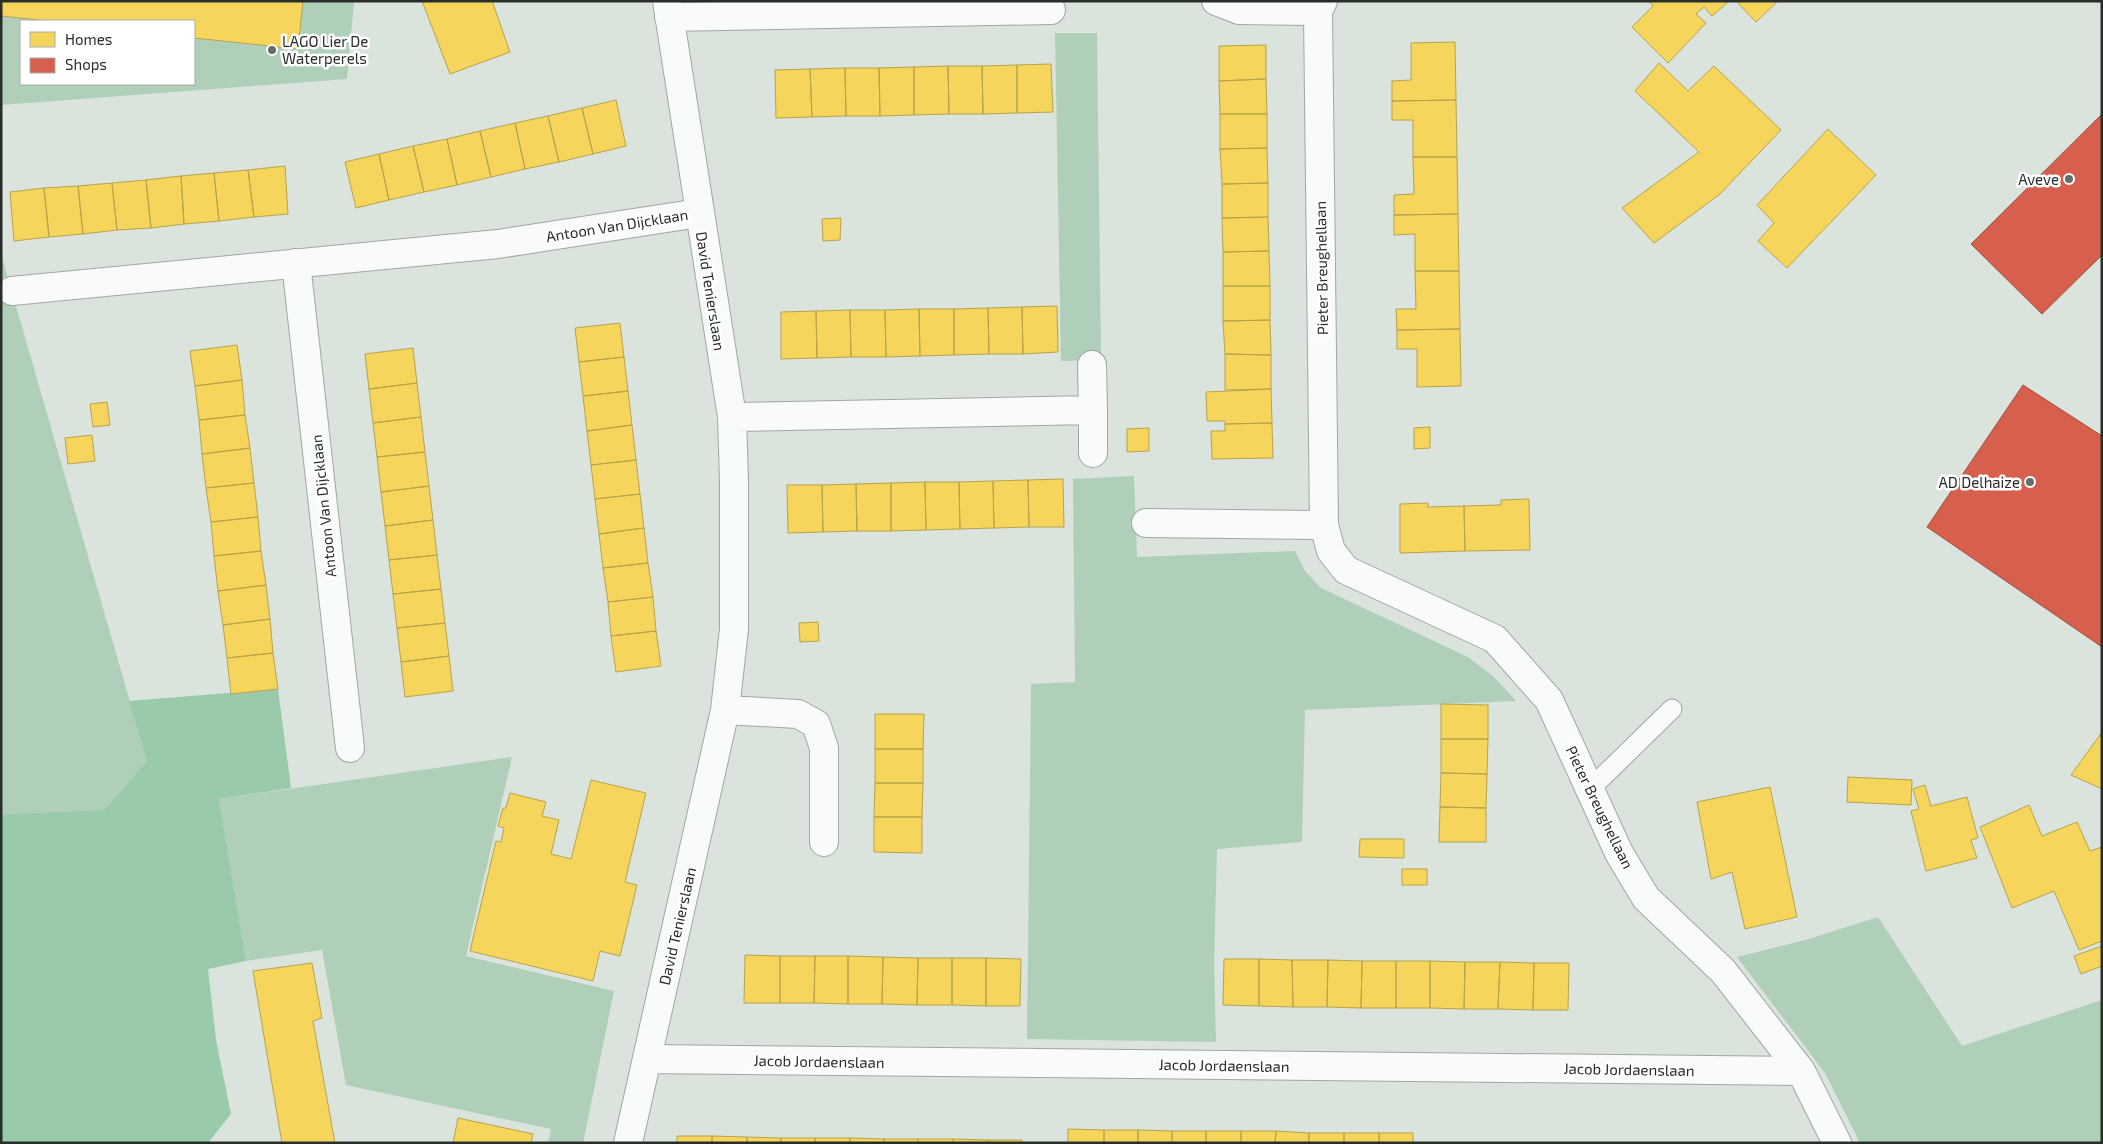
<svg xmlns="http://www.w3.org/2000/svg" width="2103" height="1144" viewBox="0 0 2103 1144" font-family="'Exo 2',sans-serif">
<rect width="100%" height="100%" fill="#dae3dc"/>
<!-- green -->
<path fill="#afcfb9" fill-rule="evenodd" d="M 1,1 L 354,1 L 347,79 L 1,105 ZM 21,21 L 194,21 L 194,84 L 21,84 Z
M 1055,33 L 1097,33 L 1101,360 L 1061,361 Z
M 1,254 L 147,761 L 104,810 L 1,814 Z
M 1134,476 L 1137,557 L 1295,551 L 1305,571 L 1321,588 L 1468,657 L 1494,677 L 1516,701 L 1305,710 L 1302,842 L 1217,849 L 1214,963 L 1216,1042 L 1027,1039 L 1031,684 L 1075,682 L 1073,479 Z
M 512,757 L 466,956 L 614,991 L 583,1143 L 548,1143 L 551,1129 L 346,1085 L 322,950 L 246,961 L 219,799 Z
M 1878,917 L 1962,1046 L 2102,1000 L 2102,1143 L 1860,1143 L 1825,1073 L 1737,957 L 1809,939 Z"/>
<!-- forest -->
<path fill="#99cbab" d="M 278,689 L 291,788 L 219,799 L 246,961 L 208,969 L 216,1040 L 231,1114 L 208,1143 L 1,1143 L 1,814 L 104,810 L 147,761 L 129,701 Z"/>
<!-- homes -->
<path fill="#f6d55c" stroke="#b8a34d" d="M 1,1 L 303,1 L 298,49 L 194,38 L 194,21 L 49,21 L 1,16 Z
M 422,1 L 492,1 L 510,52 L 450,74 Z
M 1649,1 L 1729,1 L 1712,16 L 1704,7 L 1696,14 L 1706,23 L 1668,63 L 1632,27 L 1653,6 Z
M 1736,1 L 1778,1 L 1756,22 Z
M 1455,42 L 1456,100 L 1392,101 L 1392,81 L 1411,80 L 1411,43 Z
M 1266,45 L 1266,79 L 1219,81 L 1219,46 Z
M 1659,63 L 1688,91 L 1714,66 L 1781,130 L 1720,194 L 1654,243 L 1622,208 L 1699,152 L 1635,91 Z
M 1051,64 L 1053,112 L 1017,113 L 1017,65 Z
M 1017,65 L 1017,113 L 983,114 L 982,66 Z
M 948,66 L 982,66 L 983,114 L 949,114 Z
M 948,66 L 949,114 L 914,115 L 914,67 Z
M 914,67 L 914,115 L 880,116 L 879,68 Z
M 845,68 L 879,68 L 880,116 L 846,116 Z
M 845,68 L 846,116 L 812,117 L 810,69 Z
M 810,69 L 812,117 L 776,118 L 775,70 Z
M 1266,79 L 1267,114 L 1220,114 L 1219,81 Z
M 616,100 L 626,146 L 593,154 L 582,108 Z
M 1456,100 L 1457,157 L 1413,157 L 1413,120 L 1392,120 L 1392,101 Z
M 582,108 L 593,154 L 559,162 L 548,116 Z
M 1220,114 L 1267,114 L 1267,148 L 1220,149 Z
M 548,116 L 559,162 L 525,169 L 515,123 Z
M 515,123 L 525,169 L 491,177 L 480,131 Z
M 1828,129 L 1876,175 L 1787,268 L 1758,241 L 1774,223 L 1757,205 Z
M 480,131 L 491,177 L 457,185 L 447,139 Z
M 447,139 L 457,185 L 424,192 L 413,146 Z
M 413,146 L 424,192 L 389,200 L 379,154 Z
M 1267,148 L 1268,183 L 1222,184 L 1220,149 Z
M 379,154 L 389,200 L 356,208 L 345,162 Z
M 1413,157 L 1457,157 L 1458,214 L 1394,215 L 1394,195 L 1414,194 Z
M 285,166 L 288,214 L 254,217 L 248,170 Z
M 248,170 L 254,217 L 219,221 L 214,173 Z
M 214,173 L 219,221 L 184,224 L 181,176 Z
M 181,176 L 184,224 L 151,228 L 146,180 Z
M 146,180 L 151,228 L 117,230 L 112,183 Z
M 112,183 L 117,230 L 83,234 L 78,186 Z
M 1268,183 L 1268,217 L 1222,218 L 1222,184 Z
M 78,186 L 83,234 L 49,237 L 44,188 Z
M 44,188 L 49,237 L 14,241 L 10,192 Z
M 1458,214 L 1459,271 L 1415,271 L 1415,234 L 1394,235 L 1394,215 Z
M 1268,217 L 1269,251 L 1223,252 L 1222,218 Z
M 841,218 L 840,240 L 823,241 L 822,219 Z
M 1269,251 L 1270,286 L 1223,286 L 1223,252 Z
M 1415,271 L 1459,271 L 1460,329 L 1397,330 L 1396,309 L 1416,309 Z
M 1223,286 L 1270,286 L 1270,320 L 1223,321 Z
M 1057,306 L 1058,352 L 1023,354 L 1022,307 Z
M 1022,307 L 1023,354 L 989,354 L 988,308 Z
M 988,308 L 989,354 L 954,355 L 954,309 Z
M 919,309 L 920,356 L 886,357 L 885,310 Z
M 919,309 L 954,309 L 954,355 L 920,356 Z
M 850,310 L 851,357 L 817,358 L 816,311 Z
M 850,310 L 885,310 L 886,357 L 851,357 Z
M 816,311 L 817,358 L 781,359 L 781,312 Z
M 1270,320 L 1271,355 L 1225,354 L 1223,321 Z
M 620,323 L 624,357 L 579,362 L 575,328 Z
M 1460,329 L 1461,386 L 1417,387 L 1417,349 L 1397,349 L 1397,330 Z
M 237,345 L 242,380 L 195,386 L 190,351 Z
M 413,348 L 417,383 L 369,389 L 365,354 Z
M 1225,354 L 1271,355 L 1271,389 L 1225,390 Z
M 624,357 L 628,391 L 583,396 L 579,362 Z
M 242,380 L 245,415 L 199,420 L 195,386 Z
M 417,383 L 421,417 L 373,423 L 369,389 Z
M 1271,389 L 1272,423 L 1225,424 L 1225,421 L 1207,421 L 1206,392 Z
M 628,391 L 632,425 L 587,431 L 583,396 Z
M 107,402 L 110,425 L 93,427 L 90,404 Z
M 245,415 L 250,448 L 202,454 L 199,420 Z
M 421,417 L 425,452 L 377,457 L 373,423 Z
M 1272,423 L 1273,458 L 1212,459 L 1211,431 L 1225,431 L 1225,424 Z
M 632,425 L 636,460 L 591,465 L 587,431 Z
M 1430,427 L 1430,448 L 1414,449 L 1414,428 Z
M 1149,428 L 1149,451 L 1127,452 L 1127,429 Z
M 92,435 L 95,461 L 68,464 L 65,438 Z
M 250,448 L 254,483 L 206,488 L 202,454 Z
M 425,452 L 429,486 L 381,492 L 377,457 Z
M 636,460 L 640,494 L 595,499 L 591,465 Z
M 1063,479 L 1064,527 L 1029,527 L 1028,480 Z
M 1028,480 L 1029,527 L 994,528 L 993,481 Z
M 993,481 L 994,528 L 960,529 L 959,482 Z
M 925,482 L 959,482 L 960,529 L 926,530 Z
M 925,482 L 926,530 L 891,531 L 891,483 Z
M 254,483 L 258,517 L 211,522 L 206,488 Z
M 891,483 L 891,531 L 857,531 L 856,484 Z
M 856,484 L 857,531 L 823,532 L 822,485 Z
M 787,485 L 822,485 L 823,532 L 788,533 Z
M 429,486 L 433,520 L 385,526 L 381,492 Z
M 640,494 L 644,528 L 599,534 L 595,499 Z
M 1529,499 L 1530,550 L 1465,551 L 1464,506 L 1501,505 L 1501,500 Z
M 1428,503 L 1428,507 L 1464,506 L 1465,551 L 1400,553 L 1400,504 Z
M 258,517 L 261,551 L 214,556 L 211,522 Z
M 433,520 L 437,555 L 389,560 L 385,526 Z
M 644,528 L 648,563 L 603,568 L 599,534 Z
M 261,551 L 266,585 L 218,591 L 214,556 Z
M 437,555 L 441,589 L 393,594 L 389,560 Z
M 648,563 L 653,597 L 608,602 L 603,568 Z
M 266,585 L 270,619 L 223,625 L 218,591 Z
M 441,589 L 445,623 L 397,628 L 393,594 Z
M 653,597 L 656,631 L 611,636 L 608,602 Z
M 270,619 L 273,653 L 227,658 L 223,625 Z
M 818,622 L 819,641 L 800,642 L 799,623 Z
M 445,623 L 449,656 L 401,662 L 397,628 Z
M 656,631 L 661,666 L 616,672 L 611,636 Z
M 273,653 L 278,689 L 231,694 L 227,658 Z
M 449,656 L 453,691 L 405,697 L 401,662 Z
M 1441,704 L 1488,705 L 1488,739 L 1441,739 Z
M 875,714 L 924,714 L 923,749 L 875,749 Z
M 2102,732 L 2102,789 L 2071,775 Z
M 1441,739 L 1488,739 L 1487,774 L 1441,773 Z
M 875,749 L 923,749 L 923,783 L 875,783 Z
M 1441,773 L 1487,774 L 1486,808 L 1440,807 Z
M 1848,777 L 1912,780 L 1911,805 L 1847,802 Z
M 591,780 L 646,793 L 625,882 L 637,885 L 620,956 L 600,951 L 593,981 L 470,951 L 496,841 L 501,842 L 504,828 L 498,826 L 503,808 L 506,808 L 510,793 L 546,802 L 542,816 L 559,820 L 551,854 L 571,859 Z
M 875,783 L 923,783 L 922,817 L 874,817 Z
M 1925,785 L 1931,806 L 1967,797 L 1978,838 L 1971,840 L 1977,858 L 1926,871 L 1911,811 L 1919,809 L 1913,789 Z
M 1770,787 L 1797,917 L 1745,929 L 1732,872 L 1711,879 L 1697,802 Z
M 2029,805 L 2042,836 L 2077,822 L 2090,851 L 2102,847 L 2102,941 L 2079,950 L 2054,891 L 2012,908 L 1980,827 Z
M 1440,807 L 1486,808 L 1486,842 L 1439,842 Z
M 874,817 L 922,817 L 922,853 L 874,852 Z
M 1360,839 L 1404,839 L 1404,858 L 1359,857 Z
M 1402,869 L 1427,869 L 1427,885 L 1402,885 Z
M 2102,946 L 2102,966 L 2081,974 L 2074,956 Z
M 745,955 L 780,956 L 780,1003 L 744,1003 Z
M 780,956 L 815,956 L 814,1003 L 780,1003 Z
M 815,956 L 848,956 L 848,1004 L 814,1003 Z
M 848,956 L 883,957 L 882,1004 L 848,1004 Z
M 883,957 L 918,958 L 917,1005 L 882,1004 Z
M 918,958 L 952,958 L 952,1005 L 917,1005 Z
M 952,958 L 986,958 L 986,1006 L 952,1005 Z
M 986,958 L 1021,959 L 1020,1006 L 986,1006 Z
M 1224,959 L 1259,959 L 1259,1006 L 1223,1005 Z
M 1259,959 L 1292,960 L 1293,1007 L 1259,1006 Z
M 1292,960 L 1328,960 L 1327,1007 L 1293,1007 Z
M 1328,960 L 1362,961 L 1361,1008 L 1327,1007 Z
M 1362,961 L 1396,961 L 1396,1008 L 1361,1008 Z
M 1396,961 L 1430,961 L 1430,1008 L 1396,1008 Z
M 1430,961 L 1465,962 L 1464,1009 L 1430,1008 Z
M 1465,962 L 1500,962 L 1498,1009 L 1464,1009 Z
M 1500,962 L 1534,963 L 1533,1010 L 1498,1009 Z
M 312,963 L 322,1018 L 313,1021 L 335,1143 L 282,1143 L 253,971 Z
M 1534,963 L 1569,963 L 1568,1010 L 1533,1010 Z
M 458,1118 L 533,1134 L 531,1143 L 453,1143 Z
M 1068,1129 L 1104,1130 L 1104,1143 L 1068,1143 Z
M 1104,1130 L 1138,1130 L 1138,1143 L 1104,1143 Z
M 1138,1130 L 1172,1131 L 1172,1143 L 1138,1143 Z
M 1172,1131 L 1206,1131 L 1206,1143 L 1172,1143 Z
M 1206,1131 L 1241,1131 L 1241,1143 L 1206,1143 Z
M 1241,1131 L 1276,1131 L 1275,1143 L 1241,1143 Z
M 1276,1131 L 1309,1133 L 1309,1143 L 1275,1143 Z
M 1309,1133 L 1344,1133 L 1344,1143 L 1309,1143 Z
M 1344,1133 L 1379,1133 L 1379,1143 L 1344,1143 Z
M 1379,1133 L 1413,1133 L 1413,1143 L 1379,1143 Z
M 677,1136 L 712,1136 L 712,1143 L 677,1143 Z
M 712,1136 L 747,1137 L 747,1143 L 712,1143 Z
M 747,1137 L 781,1138 L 781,1143 L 747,1143 Z
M 781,1138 L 815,1138 L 815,1143 L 781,1143 Z
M 815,1138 L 850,1138 L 850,1143 L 815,1143 Z
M 850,1138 L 884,1139 L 884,1143 L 850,1143 Z
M 884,1139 L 918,1139 L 918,1143 L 884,1143 Z
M 918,1139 L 953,1139 L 953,1143 L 918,1143 Z
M 953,1139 L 987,1140 L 987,1143 L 953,1143 Z
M 987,1140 L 1022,1140 L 1022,1143 L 987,1143 Z"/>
<!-- shops -->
<path fill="#d6604d" stroke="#a25142" d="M 2102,114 L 2102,255 L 2042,314 L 1971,244 Z
M 2023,385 L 2102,436 L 2102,647 L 1927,527 Z"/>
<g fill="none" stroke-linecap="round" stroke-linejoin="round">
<!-- lane casing -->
<g stroke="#a0a7a2" stroke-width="21">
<path id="lane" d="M 1590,789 L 1672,709"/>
</g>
<!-- street casing -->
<g stroke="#a0a7a2" stroke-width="30">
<path id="street" d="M 1216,1 L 1239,10 L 1318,11
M 1323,1 L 1318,11 L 1324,525
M 669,17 L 1051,10
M 296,263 L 350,748
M 12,291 L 498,244 L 699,213
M 1092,365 L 1093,410
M 732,417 L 1093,410 L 1093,453
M 1146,523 L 1324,525 L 1331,551 L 1346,570 L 1495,639 L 1549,700 L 1619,853 L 1646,898 L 1723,971 L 1801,1071 L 1837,1143
M 725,710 L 798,714 L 816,724 L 824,748 L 824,842
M 647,1059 L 1801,1071
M 628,1143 L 725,710 L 734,629 L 734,481 L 732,417 L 667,1"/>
</g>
<!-- lane -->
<use href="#lane" stroke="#f9fbfa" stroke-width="19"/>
<!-- street -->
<use href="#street" stroke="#f9fbfa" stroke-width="28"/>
</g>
<!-- markers -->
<g fill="#666d68" stroke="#fff" stroke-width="2">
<circle cx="272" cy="50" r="5"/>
<circle cx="2069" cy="179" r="5"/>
<circle cx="2030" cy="482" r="5"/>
</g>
<g text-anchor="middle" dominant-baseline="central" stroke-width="5" stroke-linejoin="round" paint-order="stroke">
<!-- poi labels -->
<g font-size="15" fill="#282e2a" stroke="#fff" text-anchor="end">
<text x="282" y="41" text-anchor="start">LAGO Lier De<tspan x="282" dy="17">Waterperels</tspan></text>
<text x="2059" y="179">Aveve</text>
<text x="2020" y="482">AD Delhaize</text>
</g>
<!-- street labels -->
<g font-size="15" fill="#282e2a" stroke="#fff">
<text transform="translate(617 225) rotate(-9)">Antoon Van Dijcklaan</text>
<text transform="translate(1321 268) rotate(-91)">Pieter Breughellaan</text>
<text transform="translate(711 291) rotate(81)">David Tenierslaan</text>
<text transform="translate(323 506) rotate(-96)">Antoon Van Dijcklaan</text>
<text transform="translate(1600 807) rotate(64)">Pieter Breughellaan</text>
<text transform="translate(677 926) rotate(-77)">David Tenierslaan</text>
<text transform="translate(819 1061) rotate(1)">Jacob Jordaenslaan</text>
<text transform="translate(1224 1065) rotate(1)">Jacob Jordaenslaan</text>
<text transform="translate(1629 1069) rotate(1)">Jacob Jordaenslaan</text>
</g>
</g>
<!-- border -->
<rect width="2103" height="1144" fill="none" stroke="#282e2a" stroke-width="5"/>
<!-- legend -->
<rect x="20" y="20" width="175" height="65" fill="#ffffff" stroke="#a9abaa"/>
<rect x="30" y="32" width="25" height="15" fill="#f6d55c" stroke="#a9abaa"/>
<text x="65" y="45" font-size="15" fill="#282e2a">Homes</text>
<rect x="30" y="58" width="25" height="15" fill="#d6604d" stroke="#a9abaa"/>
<text x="65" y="70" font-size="15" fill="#282e2a">Shops</text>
</svg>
